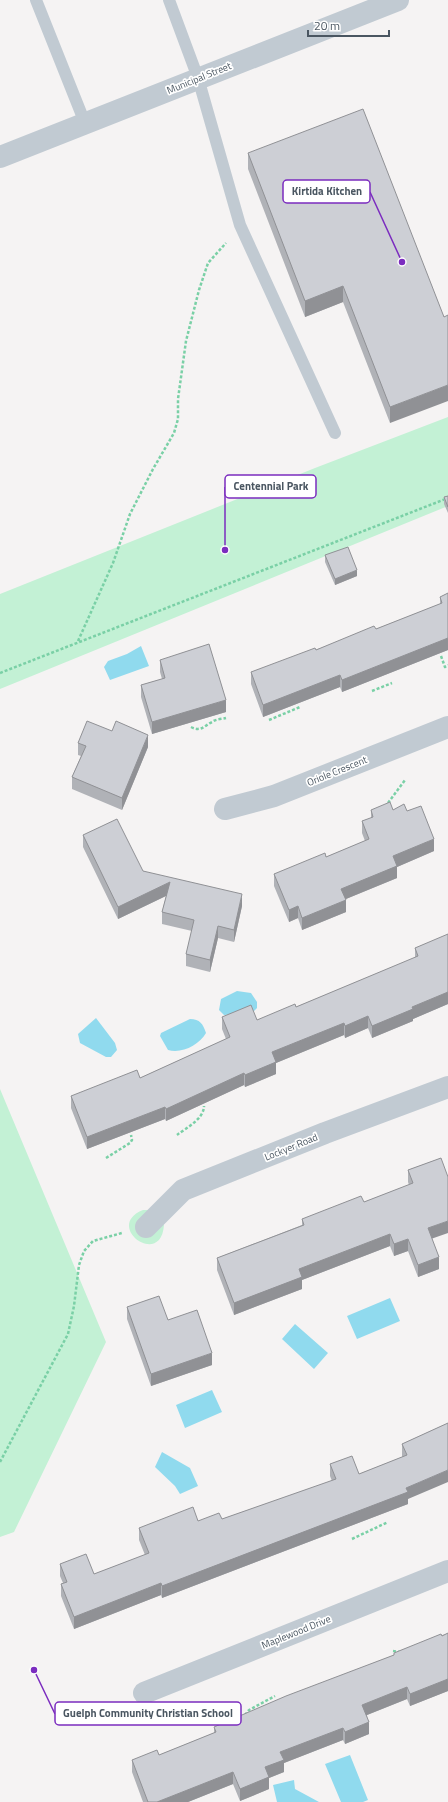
<svg xmlns="http://www.w3.org/2000/svg" width="448" height="1802" viewBox="0 0 448 1802" font-family="'Titillium Web',sans-serif">
<rect width="100%" height="100%" fill="#f5f3f3"/>
<!-- green -->
<path fill="#c3f1d5" d="M 448,417 L 448,506 L 0,689 L 0,594 L 315,468 Z
M 0,1089 L 106,1342 L 14,1532 L 0,1537 Z
M 143,1210 L 148,1210 L 164,1225 C 161,1269 103,1226 143,1210 Z"/>
<!-- water -->
<path fill="#90daee" d="M 141,646 L 149,666 L 110,680 L 104,667 L 108,661 L 127,654 Z
M 237,991 L 251,993 L 257,1002 L 257,1008 L 252,1013 L 224,1015 L 219,1010 L 221,999 Z
M 96,1018 L 115,1043 L 117,1050 L 111,1057 L 106,1057 L 80,1043 L 78,1034 Z
M 190,1019 C 200,1019 203,1024 206,1033 C 199,1045 182,1054 168,1050 L 160,1036 L 161,1033 Z
M 390,1298 L 400,1321 L 357,1339 L 347,1316 Z
M 295,1324 L 328,1353 L 314,1369 L 282,1339 Z
M 212,1390 L 222,1412 L 185,1428 L 176,1405 Z
M 162,1452 L 190,1468 L 198,1486 L 180,1494 L 175,1486 L 155,1467 Z
M 350,1755 L 368,1800 L 363,1802 L 341,1802 L 325,1764 Z
M 294,1780 L 295,1789 L 319,1802 L 277,1802 L 273,1785 Z"/>
<g fill="none" stroke-linecap="round" stroke-linejoin="round">
<!-- path -->
<path stroke="#7ad0a6" stroke-width="2.5" stroke-dasharray="3 2" stroke-linecap="butt" d="M 78,641 L 113,563 L 130,514 L 153,469 L 174,433 L 178,419 L 178,399 L 186,341 L 199,290 L 208,263 L 226,243
M 441,656 L 445,667 L 448,665
M 0,673 L 448,498
M 372,691 L 392,683
M 269,720 L 300,707
M 191,727 C 201,732 204,726 212,722 C 216,719 222,719 226,718
M 388,803 L 405,780
M 177,1135 C 186,1128 204,1119 204,1106
M 106,1158 L 130,1143 L 132,1140 L 131,1135
M 0,1462 L 68,1334 L 74,1306 L 79,1265 L 84,1251 L 93,1241 L 122,1233
M 352,1539 L 388,1522
M 393,1651 L 401,1652
M 245,1715 L 249,1710 L 275,1696"/>
<!-- lane -->
<path stroke="#c1cad2" stroke-width="12" d="M 36,0 L 85,123
M 169,0 L 198,78 L 240,225 L 335,433"/>
<!-- street -->
<path stroke="#c1cad2" stroke-width="22" d="M 0,157 L 398,0
M 225,809 L 274,796 L 448,727
M 146,1227 L 183,1190 L 325,1133 L 448,1087
M 144,1693 L 448,1571"/>
</g>
<!-- wall -->
<path fill="#b0b2b7" d="M 248,153 L 444,317 L 390,423 L 343,302 L 305,317 L 248,169 Z
M 448,496 L 448,513 L 444,504 L 444,497 Z
M 325,555 L 357,576 L 335,585 L 325,562 Z
M 448,593 L 448,650 L 342,692 L 340,687 L 263,717 L 251,684 L 251,672 L 376,629 L 440,604 L 440,597 Z
M 160,660 L 226,712 L 152,734 L 141,697 L 141,685 L 162,679 L 160,672 Z
M 78,743 L 148,747 L 122,810 L 72,789 L 72,777 L 81,756 L 78,755 Z
M 371,810 L 393,810 L 407,811 L 434,851 L 397,867 L 397,878 L 346,899 L 346,912 L 302,930 L 298,918 L 289,922 L 274,886 L 274,874 L 326,857 L 365,841 L 362,833 L 362,821 L 371,818 Z
M 83,835 L 143,871 L 242,906 L 234,942 L 218,938 L 210,972 L 186,966 L 186,954 L 192,931 L 162,924 L 162,912 L 166,896 L 118,919 L 83,847 Z
M 448,935 L 448,1004 L 413,1019 L 413,1021 L 372,1038 L 368,1028 L 345,1038 L 344,1035 L 276,1063 L 276,1074 L 245,1087 L 244,1085 L 166,1121 L 165,1119 L 87,1149 L 71,1108 L 71,1096 L 140,1078 L 226,1039 L 222,1029 L 222,1017 L 257,1020 L 296,1007 L 415,958 L 415,948 Z
M 441,1158 L 432,1239 L 439,1269 L 418,1277 L 408,1251 L 394,1256 L 390,1246 L 302,1280 L 302,1289 L 234,1315 L 217,1270 L 217,1258 L 302,1225 L 302,1219 L 364,1202 L 409,1185 L 408,1182 L 408,1170 Z
M 127,1307 L 212,1365 L 151,1386 L 127,1319 Z
M 448,1423 L 408,1499 L 408,1504 L 162,1598 L 161,1595 L 74,1629 L 61,1596 L 61,1584 L 63,1583 L 60,1576 L 60,1564 L 94,1574 L 145,1555 L 139,1540 L 139,1528 L 198,1521 L 222,1519 L 332,1481 L 330,1476 L 330,1464 L 359,1474 L 402,1457 L 402,1444 Z
M 448,1633 L 448,1691 L 410,1706 L 407,1699 L 367,1715 L 369,1734 L 345,1744 L 343,1740 L 284,1763 L 284,1772 L 269,1778 L 269,1789 L 240,1801 L 233,1784 L 188,1802 L 143,1802 L 132,1772 L 132,1760 L 159,1755 L 214,1733 L 214,1727 L 394,1655 L 394,1653 Z"/>
<!-- shaded-wall -->
<path fill="#909195" d="M 343,286 L 343,302 L 305,317 L 305,301 Z
M 448,385 L 448,401 L 390,423 L 390,407 Z
M 357,570 L 357,576 L 335,585 L 335,579 Z
M 448,638 L 448,650 L 342,692 L 342,680 Z
M 340,675 L 340,687 L 263,717 L 263,705 Z
M 226,700 L 226,712 L 152,734 L 152,722 Z
M 148,735 L 148,747 L 122,810 L 122,798 Z
M 434,839 L 434,851 L 397,867 L 397,878 L 341,901 L 341,889 L 393,856 Z
M 170,882 L 170,894 L 118,919 L 118,907 Z
M 242,894 L 242,906 L 234,942 L 234,930 Z
M 346,900 L 346,912 L 302,930 L 302,918 Z
M 298,906 L 298,918 L 289,922 L 289,910 Z
M 218,926 L 218,938 L 210,972 L 210,960 Z
M 448,992 L 448,1004 L 413,1019 L 413,1021 L 372,1038 L 372,1026 L 412,1007 Z
M 368,1016 L 368,1028 L 345,1038 L 345,1026 Z
M 344,1023 L 344,1035 L 276,1063 L 276,1074 L 245,1087 L 245,1075 L 272,1052 Z
M 244,1073 L 244,1085 L 166,1121 L 166,1109 Z
M 165,1107 L 165,1119 L 87,1149 L 87,1137 Z
M 448,1221 L 448,1233 L 428,1240 L 428,1228 Z
M 390,1234 L 390,1246 L 302,1280 L 302,1289 L 234,1315 L 234,1303 L 299,1269 Z
M 408,1239 L 408,1251 L 394,1256 L 394,1244 Z
M 439,1257 L 439,1269 L 418,1277 L 418,1265 Z
M 212,1353 L 212,1365 L 151,1386 L 151,1374 Z
M 448,1470 L 448,1482 L 408,1499 L 408,1504 L 162,1598 L 162,1586 L 406,1488 Z
M 161,1583 L 161,1595 L 74,1629 L 74,1617 Z
M 448,1679 L 448,1691 L 410,1706 L 410,1694 Z
M 407,1687 L 407,1699 L 362,1717 L 362,1705 Z
M 369,1722 L 369,1734 L 345,1744 L 345,1732 Z
M 343,1728 L 343,1740 L 284,1763 L 284,1772 L 269,1778 L 269,1789 L 240,1801 L 240,1789 L 265,1767 L 280,1752 Z
M 233,1772 L 233,1784 L 188,1802 L 157,1802 Z"/>
<!-- building -->
<path fill="#cdcfd5" stroke="#909195" d="M 363,109 L 444,317 L 448,315 L 448,385 L 390,407 L 343,286 L 305,301 L 248,153 Z
M 448,496 L 448,507 L 444,497 Z
M 348,547 L 357,570 L 335,579 L 325,555 Z
M 448,593 L 448,638 L 342,680 L 340,675 L 263,705 L 251,672 L 315,648 L 316,650 L 374,626 L 376,629 L 442,603 L 440,597 Z
M 209,644 L 226,700 L 152,722 L 141,685 L 165,678 L 160,660 Z
M 87,721 L 112,731 L 116,721 L 148,735 L 122,798 L 72,777 L 86,746 L 78,743 Z
M 390,802 L 393,810 L 404,804 L 407,811 L 421,806 L 434,839 L 393,856 L 397,866 L 341,889 L 346,900 L 302,918 L 298,906 L 289,910 L 274,874 L 325,853 L 326,857 L 369,839 L 362,821 L 373,817 L 371,810 Z
M 117,819 L 143,871 L 242,894 L 234,930 L 218,926 L 210,960 L 186,954 L 194,920 L 162,912 L 170,882 L 118,907 L 83,835 Z
M 448,934 L 448,992 L 412,1007 L 413,1009 L 372,1026 L 368,1016 L 345,1026 L 344,1023 L 272,1052 L 276,1062 L 245,1075 L 244,1073 L 166,1109 L 165,1107 L 87,1137 L 71,1096 L 137,1070 L 140,1078 L 230,1037 L 222,1017 L 251,1005 L 257,1020 L 295,1004 L 296,1007 L 418,956 L 415,948 Z
M 441,1158 L 448,1177 L 448,1221 L 428,1228 L 439,1257 L 418,1265 L 408,1239 L 394,1244 L 390,1234 L 299,1269 L 302,1277 L 234,1303 L 217,1258 L 304,1225 L 302,1219 L 361,1196 L 364,1202 L 413,1183 L 408,1170 Z
M 159,1296 L 168,1320 L 197,1310 L 212,1353 L 151,1374 L 127,1307 Z
M 448,1423 L 448,1470 L 406,1488 L 408,1492 L 162,1586 L 161,1583 L 74,1617 L 61,1584 L 67,1582 L 60,1564 L 86,1554 L 94,1574 L 149,1553 L 139,1528 L 193,1507 L 198,1521 L 219,1513 L 222,1519 L 336,1479 L 330,1464 L 352,1456 L 359,1474 L 407,1455 L 402,1444 Z
M 448,1633 L 448,1679 L 410,1694 L 407,1687 L 362,1705 L 369,1722 L 345,1732 L 343,1728 L 280,1752 L 284,1760 L 265,1767 L 269,1777 L 240,1789 L 233,1772 L 157,1802 L 148,1802 L 132,1760 L 157,1750 L 159,1755 L 216,1732 L 214,1727 L 286,1696 L 394,1655 L 394,1653 L 441,1634 L 442,1636 Z"/>
<g text-anchor="middle" dominant-baseline="central" stroke-width="3.5" stroke-linejoin="round" paint-order="stroke">
<!-- street labels -->
<g font-size="10" fill="#4a5661" stroke="#fff">
<text transform="translate(199 78) rotate(-22)">Municipal Street</text>
<text transform="translate(337 771) rotate(-22)">Oriole Crescent</text>
<text transform="translate(291 1147) rotate(-22)">Lockyer Road</text>
<text transform="translate(296 1632) rotate(-22)">Maplewood Drive</text>
</g>
</g>
<!-- callouts -->
<path fill="none" stroke="#7b2cbf" stroke-width="1.5" d="M402 262L370 192M225 550L225 487M34 1670L55 1714"/>
<g fill="#7b2cbf" stroke="#fff" stroke-width="1.5">
<circle cx="402" cy="262" r="4"/>
<circle cx="225" cy="550" r="4"/>
<circle cx="34" cy="1670" r="4"/>
</g>
<g fill="#fff" stroke="#7b2cbf" stroke-width="1.5">
<rect x="283" y="180" width="87" height="23" rx="4"/>
<rect x="225" y="475" width="91" height="23" rx="4"/>
<rect x="55" y="1702" width="186" height="23" rx="4"/>
</g>
<g font-size="11" text-anchor="middle" font-weight="bold" fill="#4a5661">
<text x="327" y="195">Kirtida Kitchen</text>
<text x="271" y="490">Centennial Park</text>
<text x="148" y="1717">Guelph Community Christian School</text>
</g>
<!-- scale -->
<path d="M308 30v6h81v-6" fill="none" stroke="#4a5661" stroke-width="2"/>
<text x="314" y="30" font-size="12" fill="#4a5661" stroke="#ffffff" stroke-width="3" paint-order="stroke">20 m</text>
</svg>
